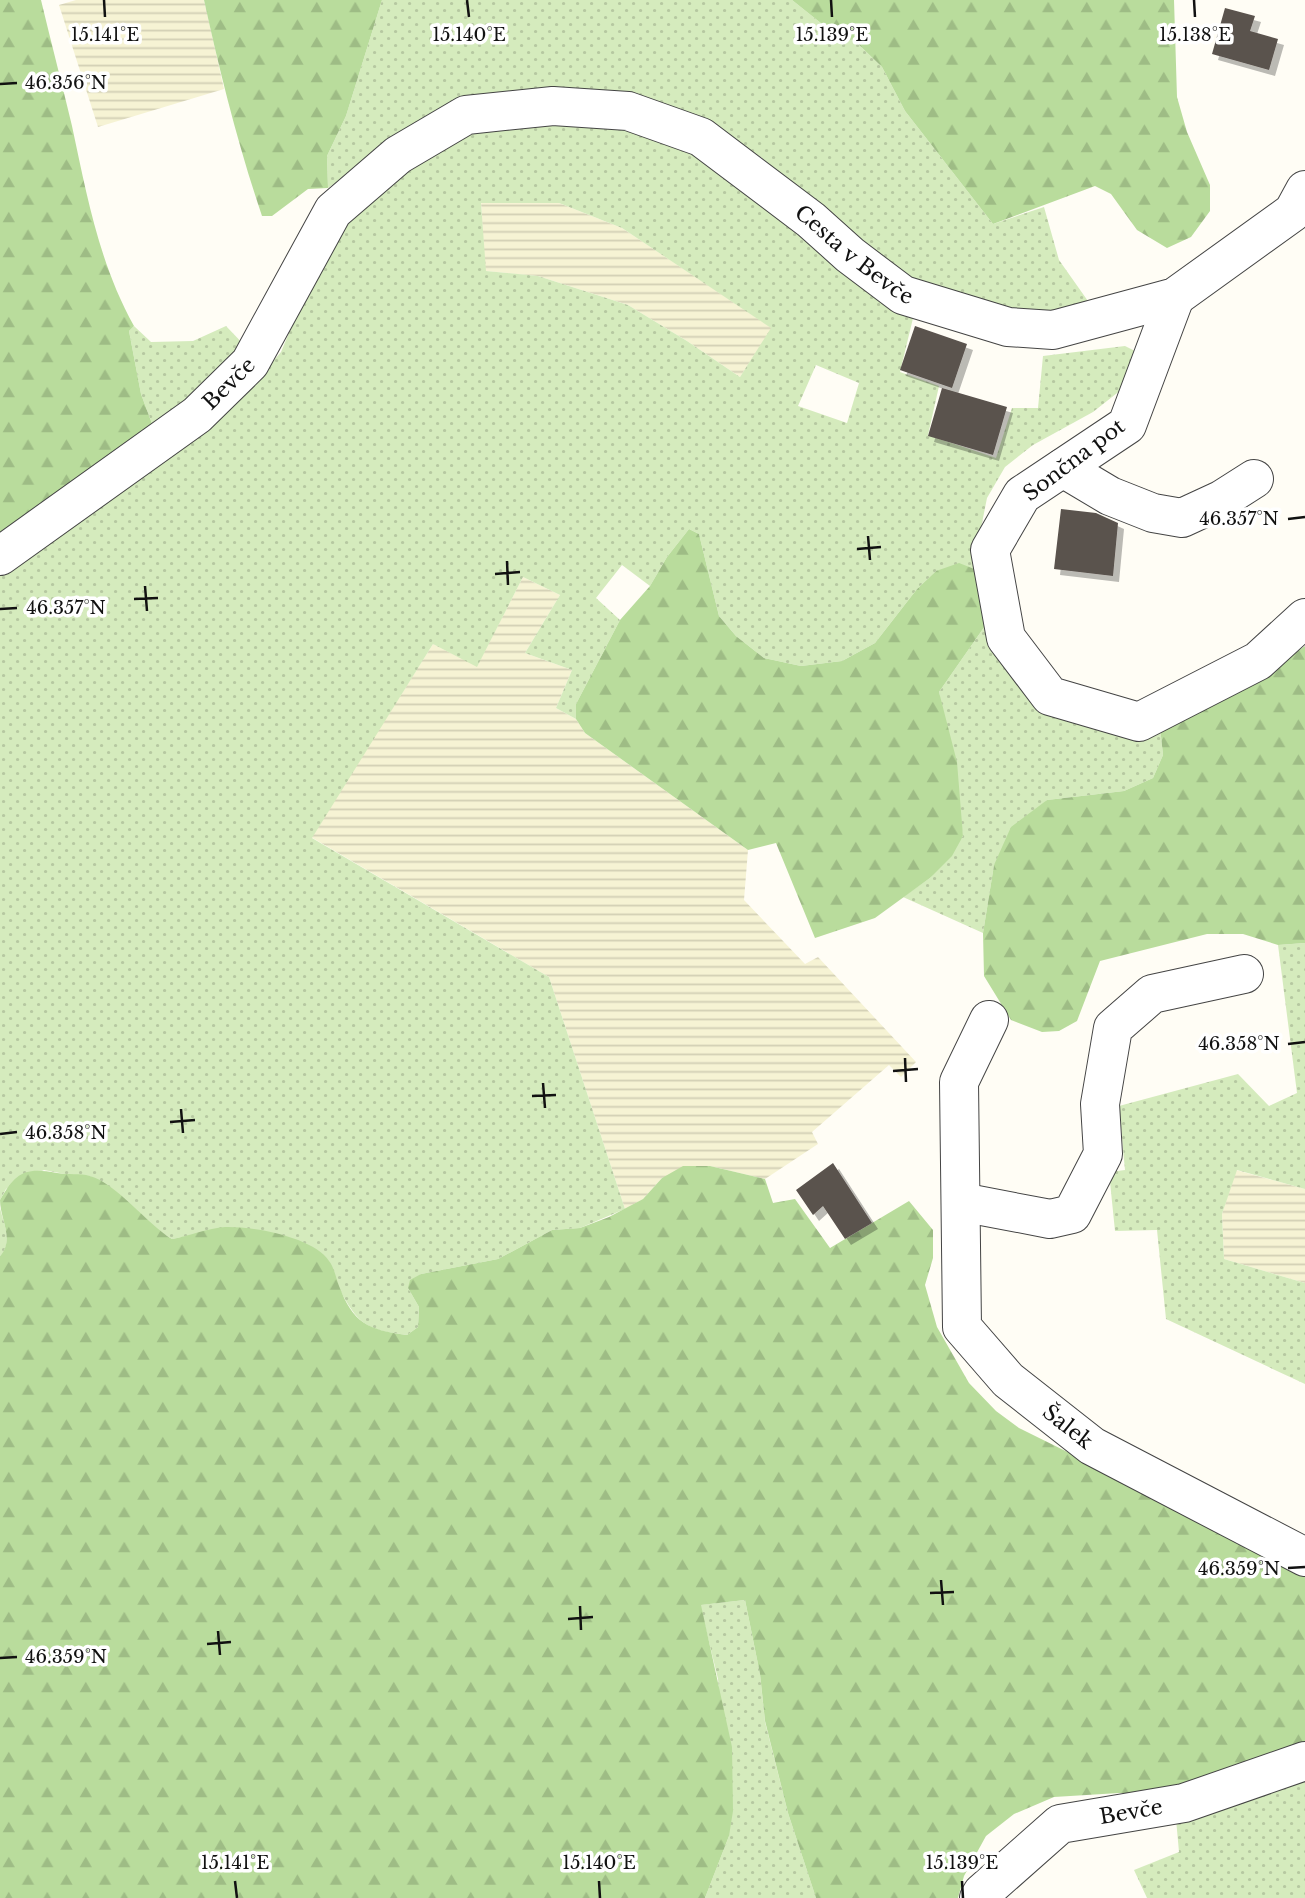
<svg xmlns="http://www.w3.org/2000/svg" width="1305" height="1898" viewBox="0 0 1305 1898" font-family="'Libre Baskerville',serif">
<defs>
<pattern id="farmland-rules" width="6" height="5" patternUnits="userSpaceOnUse" patternTransform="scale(1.75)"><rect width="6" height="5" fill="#f6f3d4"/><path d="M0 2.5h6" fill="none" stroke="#d2cfb5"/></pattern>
<pattern id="grass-dots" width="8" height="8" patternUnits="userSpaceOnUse" patternTransform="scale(1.75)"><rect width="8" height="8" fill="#d5ebbd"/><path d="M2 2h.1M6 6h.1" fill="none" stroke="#b6c8a1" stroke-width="1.8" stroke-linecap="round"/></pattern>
<pattern id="forest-firs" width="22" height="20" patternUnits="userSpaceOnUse" patternTransform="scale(1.75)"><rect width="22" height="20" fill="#b9dc9c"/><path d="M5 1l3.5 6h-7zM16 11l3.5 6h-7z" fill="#9ebc85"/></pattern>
<filter id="shadow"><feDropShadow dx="6" dy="6" stdDeviation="0" flood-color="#0004"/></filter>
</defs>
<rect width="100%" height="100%" fill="#fffdf5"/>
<!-- farmland -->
<path fill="url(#farmland-rules)" d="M 76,0 L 204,0 L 224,89 L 98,127 L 59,5 Z
M 481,202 L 559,203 L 622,228 L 772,328 L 740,377 L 687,341 L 628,305 L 538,276 L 485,271 Z
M 523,577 L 560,595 L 525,653 L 572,670 L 556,708 L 576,719 L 585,733 L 748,850 L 744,900 L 805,964 L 818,957 L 916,1062 L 901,1077 L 889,1065 L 812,1132 L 818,1144 L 765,1179 L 710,1166 L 662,1178 L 643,1199 L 625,1209 L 549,977 L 311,837 L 433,644 L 477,666 Z
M 1236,1170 L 1305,1189 L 1305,1283 L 1224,1259 L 1222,1214 Z"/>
<!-- grass -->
<path fill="url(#grass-dots)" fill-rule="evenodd" d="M 382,0 L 792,0 L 827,28 L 856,42 L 882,67 L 905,111 L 993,224 L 1044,207 L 1059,260 L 1095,311 L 1049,319 L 903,282 L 761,157 L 699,124 L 594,90 L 376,155 L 328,188 L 327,156 L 346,116 Z
M 507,122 L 643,129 L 694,151 L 915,310 L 900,372 L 939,386 L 928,435 L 996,458 L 1012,408 L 1038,408 L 1043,356 L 1125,346 L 1141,354 L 1126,386 L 1093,412 L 1033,445 L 1005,467 L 987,498 L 981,528 L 982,572 L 936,571 L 917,589 L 875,643 L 842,661 L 801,666 L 764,658 L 736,636 L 719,616 L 699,534 L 689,529 L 667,557 L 650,586 L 622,565 L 596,598 L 620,620 L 576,704 L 576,719 L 556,708 L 572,670 L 525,653 L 560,595 L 523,577 L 477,667 L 433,644 L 312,838 L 549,977 L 625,1209 L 580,1228 L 552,1230 L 498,1259 L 421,1274 L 408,1288 L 419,1307 L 418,1327 L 407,1335 C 370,1330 360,1327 342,1294 L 188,1236 L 172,1239 L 156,1229 L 113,1190 L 90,1176 L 70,1175 L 44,1170 L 6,1189 L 0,1200 L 0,566 L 249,389 L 281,352 L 310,283 L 349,218 L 421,155 L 485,128 ZM 481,203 L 559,203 L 622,228 L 771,328 L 740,377 L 687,341 L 628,305 L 538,276 L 486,271 ZM 816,365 L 859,383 L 847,423 L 798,406 Z
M 134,326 L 151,342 L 193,341 L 226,326 L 248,349 L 154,429 L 141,394 L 129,331 Z
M 994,613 L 1056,684 L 1158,708 L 1163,755 L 1153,778 L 1124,791 L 1047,800 L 994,865 L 983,933 L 903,897 L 930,878 L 963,836 L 939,692 Z
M 1305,943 L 1305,1189 L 1237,1170 L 1222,1214 L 1224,1259 L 1305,1283 L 1305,1384 L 1166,1319 L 1157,1230 L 1115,1231 L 1109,1172 L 1125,1170 L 1119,1106 L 1238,1074 L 1269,1106 L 1297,1093 L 1278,945 Z
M 0,1208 C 4,1224 13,1243 0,1256 Z
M 745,1600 L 760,1674 L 765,1722 L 788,1813 L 816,1898 L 705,1898 L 729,1836 L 718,1679 L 700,1605 Z
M 1305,1776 L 1305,1898 L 1147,1898 L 1134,1870 L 1179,1852 L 1176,1819 Z"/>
<!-- forest -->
<path fill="url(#forest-firs)" d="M 0,0 L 41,0 C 51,42 62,84 72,126 C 87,196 99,263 134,326 L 129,331 L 141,394 L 154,429 L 0,543 Z
M 204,0 L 382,0 L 346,116 L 327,156 L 328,188 L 308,189 L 272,216 L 262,216 C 238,145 220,73 204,0 Z
M 792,0 L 1174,0 L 1177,97 L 1187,132 L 1210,185 L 1210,211 L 1191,237 L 1167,248 L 1137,230 L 1111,194 L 1095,186 L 993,224 L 905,111 L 882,67 L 856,42 L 827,28 Z
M 689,529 L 699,534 L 719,616 L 736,636 L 764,658 L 801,666 L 842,661 L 875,643 L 917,589 L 936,571 L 959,563 L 982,572 L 994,613 L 939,692 L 957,762 L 963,836 L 952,856 L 930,878 L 875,918 L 815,938 L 776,843 L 748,850 L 585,733 L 576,719 L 576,704 L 620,620 L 650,586 L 667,557 Z
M 1305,646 L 1305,943 L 1278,945 L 1243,934 L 1207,934 L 1100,961 L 1077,1021 L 1059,1031 L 1042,1032 L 1011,1020 L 984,976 L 983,933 L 994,865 L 1011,827 L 1047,800 L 1124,791 L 1153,778 L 1163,755 L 1158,708 L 1276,666 Z
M 683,1166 L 710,1166 L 765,1179 L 773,1203 L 795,1199 L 830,1248 L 909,1201 L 933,1230 L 933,1258 L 925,1285 L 937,1327 L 969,1383 L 996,1411 L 1019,1428 L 1118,1477 L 1305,1577 L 1305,1750 L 1190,1793 L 1119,1793 L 1054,1797 L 1014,1814 L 986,1836 L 964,1876 L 958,1898 L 816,1898 L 788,1813 L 765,1721 L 760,1674 L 745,1600 L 701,1605 L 732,1747 L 733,1811 L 729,1836 L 705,1898 L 0,1898 L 0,1256 C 15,1240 0,1219 0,1200 C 16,1172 25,1167 57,1173 C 68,1175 80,1173 90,1176 C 116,1183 147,1224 172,1239 C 189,1236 208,1228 225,1227 C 251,1226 314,1237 329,1261 C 334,1267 336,1278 339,1286 C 353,1323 368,1330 407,1335 L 418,1327 L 419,1307 L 408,1288 L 410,1280 L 421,1274 L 498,1259 L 552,1230 L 580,1228 L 609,1217 L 643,1199 L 662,1178 Z"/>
<!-- building -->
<path fill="#5a524d" filter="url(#shadow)" d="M 1225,8 L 1255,16 L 1250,31 L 1278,39 L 1269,70 L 1212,54 Z
M 915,326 L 967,344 L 952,388 L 900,370 Z
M 942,388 L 1007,407 L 993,455 L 928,436 Z
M 1061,509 L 1096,513 L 1118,523 L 1113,576 L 1054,569 Z
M 833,1163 L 872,1223 L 845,1239 L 823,1206 L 813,1215 L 796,1190 Z"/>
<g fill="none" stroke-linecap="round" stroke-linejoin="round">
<!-- minor casing -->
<g stroke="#444" stroke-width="40">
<g id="minor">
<path d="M 1175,297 L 1127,425 L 1022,495 L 990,550 L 1006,638 L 1050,696 L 1139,722 L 1258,661 L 1305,618"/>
<path d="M 1063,468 L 1110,496 L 1153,513 L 1182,518 L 1221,500 L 1254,479"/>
<path id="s1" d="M 0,556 L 197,415 L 250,363 L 333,211 L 398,155 L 466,115 L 553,106 L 628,111 L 701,137 L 811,220 L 850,255 L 903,295 L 1008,327 L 1053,330 L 1175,297 L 1293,212 L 1305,190"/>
<path id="s2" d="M 989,1020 L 959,1082 L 962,1327 L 1008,1380 L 1092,1446 L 1305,1557"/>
<path d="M 961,1202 L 1050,1219 L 1072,1214 L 1103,1154 L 1100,1104 L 1113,1028 L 1152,994 L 1244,974"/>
<path id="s3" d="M 979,1898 L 982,1893 L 1060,1824 L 1184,1803 L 1305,1761"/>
</g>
</g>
<!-- minor -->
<use href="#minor" stroke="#fff" stroke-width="38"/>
</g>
<!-- ticks -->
<path fill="none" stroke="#111" stroke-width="2.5" d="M 104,0 L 105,17M 467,0 L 469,17M 831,0 L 832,17M 1194,0 L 1195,17M 0,84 L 17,83M 1288,519 L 1305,517M 868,536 L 870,560M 857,549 L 881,547M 507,561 L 508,585M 495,574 L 520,572M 145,586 L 147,611M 134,599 L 158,598M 0,609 L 17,608M 1288,1044 L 1305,1042M 905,1058 L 906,1082M 893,1071 L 918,1069M 543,1083 L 545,1108M 532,1096 L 556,1095M 181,1109 L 183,1133M 170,1122 L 195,1120M 0,1134 L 17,1132M 1288,1568 L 1305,1567M 941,1580 L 943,1605M 930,1593 L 954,1592M 580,1606 L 581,1630M 568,1619 L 593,1617M 218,1631 L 220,1655M 207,1644 L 231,1642M 0,1658 L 17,1657M 235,1881 L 237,1898M 599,1881 L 600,1898M 962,1881 L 963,1898"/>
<g text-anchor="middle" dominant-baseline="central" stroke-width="7" stroke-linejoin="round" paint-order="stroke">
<!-- street labels -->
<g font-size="21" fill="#111" stroke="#fff">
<text stroke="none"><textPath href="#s1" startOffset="1088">Cesta v Bevče</textPath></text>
<text stroke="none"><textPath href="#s1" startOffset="287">Bevče</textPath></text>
<text transform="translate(1074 460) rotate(-37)">Sončna pot</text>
<text stroke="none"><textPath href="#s2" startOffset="460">Šalek</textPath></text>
<text stroke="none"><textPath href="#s3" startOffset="182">Bevče</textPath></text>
</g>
</g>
<g font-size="18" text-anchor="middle" fill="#111" stroke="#fff" stroke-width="7" stroke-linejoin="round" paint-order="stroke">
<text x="105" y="41">15.141°E</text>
<text x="469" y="41">15.140°E</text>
<text x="832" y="41">15.139°E</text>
<text x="1195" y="41">15.138°E</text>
<text x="66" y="89">46.356°N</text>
<text x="1239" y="525">46.357°N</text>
<text x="66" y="614">46.357°N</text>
<text x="1239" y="1050">46.358°N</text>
<text x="66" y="1139">46.358°N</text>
<text x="1239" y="1575">46.359°N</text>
<text x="66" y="1663">46.359°N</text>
<text x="235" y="1869">15.141°E</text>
<text x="599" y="1869">15.140°E</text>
<text x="962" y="1869">15.139°E</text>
</g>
</svg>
